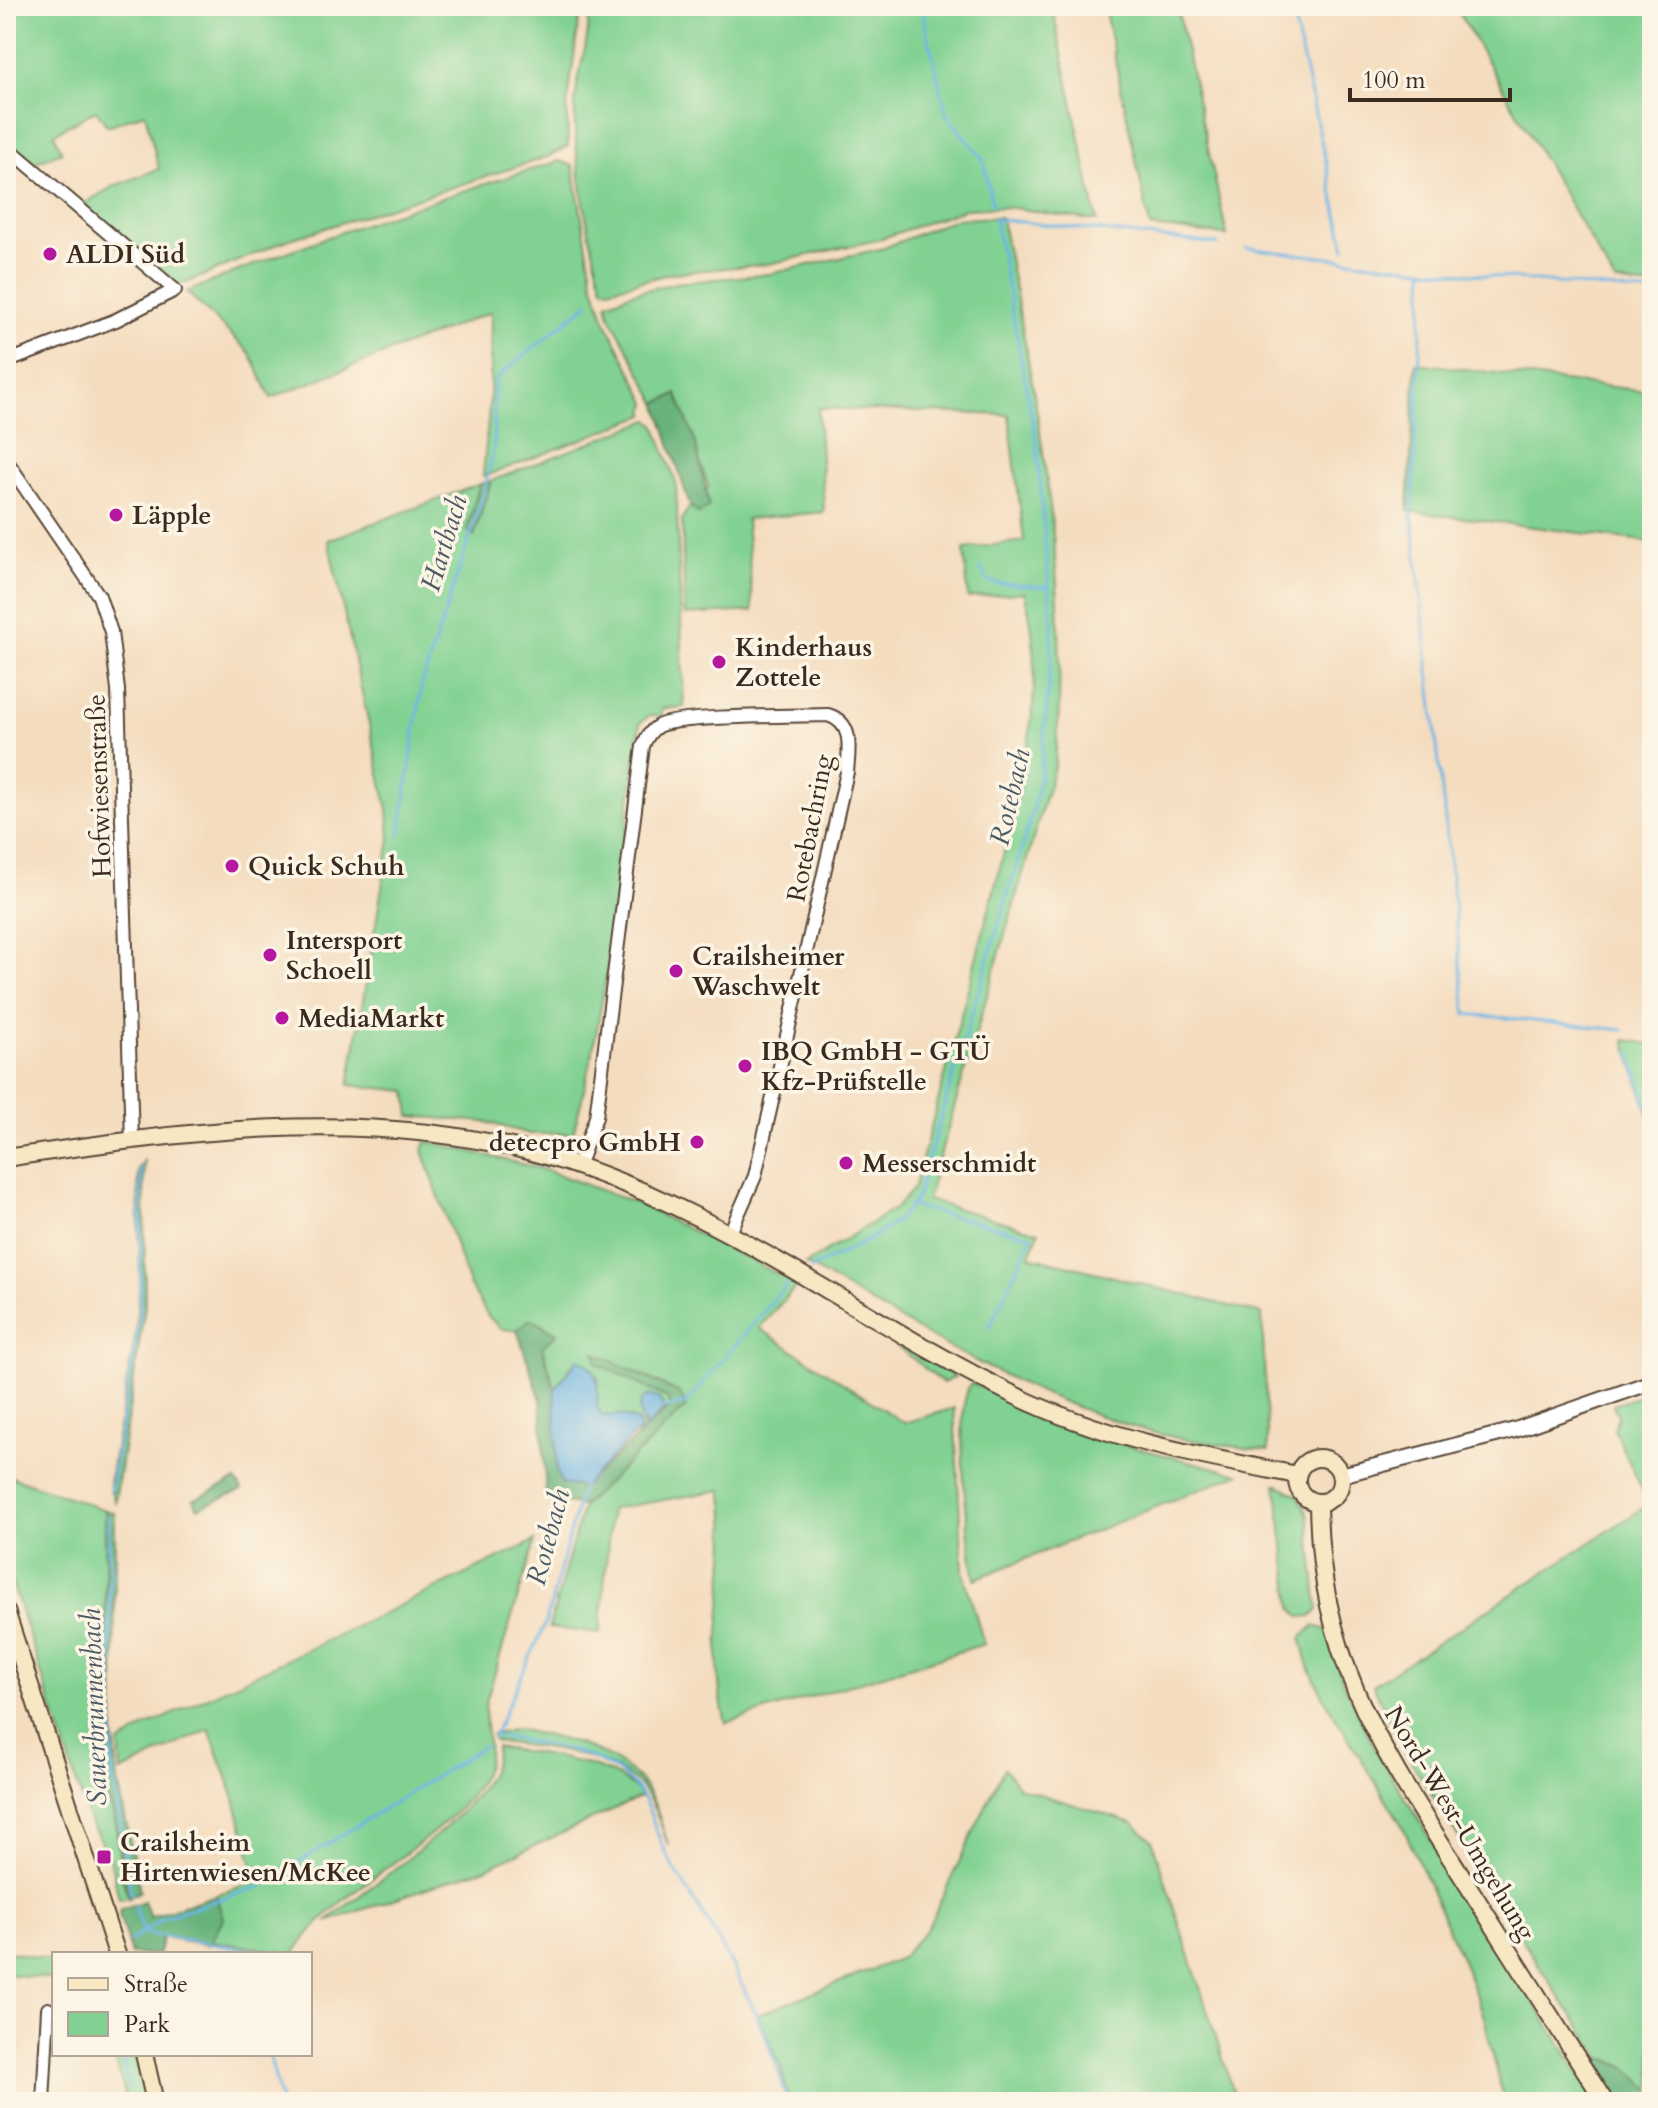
<svg xmlns="http://www.w3.org/2000/svg" width="1658" height="2108" viewBox="0 0 1658 2108" font-family="Cardo,serif">
<rect width="100%" height="100%" fill="#fcf5e5"/>
<filter id="ink" filterUnits="userSpaceOnUse"><feTurbulence type="fractalNoise" baseFrequency=".0125" numOctaves="2"/><feDisplacementMap in="SourceGraphic" scale="16" xChannelSelector="R" yChannelSelector="G"/><feConvolveMatrix kernelMatrix="1 2 1 2 8 2 1 2 1" color-interpolation-filters="sRGB"/></filter>
<filter id="wash" filterUnits="userSpaceOnUse"><feTurbulence type="fractalNoise" baseFrequency=".006" numOctaves="4" result="noise"/><feDisplacementMap in="SourceGraphic" scale="32" xChannelSelector="R" yChannelSelector="G"/><feGaussianBlur stdDeviation="1.8" result="paint"/><feColorMatrix in="noise" values="0 0 0 0 0 0 0 0 0 0 0 0 0 0 0 0 0 1.4 0 .05"/><feComposite in="paint" operator="in"/></filter>
<g filter="url(#wash)">
<rect width="100%" height="100%" fill="#f4dcbe"/>
<!-- green -->
<path fill="#81d192" stroke="#5e7e58" stroke-width="2" d="M 6,6 L 581,6 L 567,107 L 568,146 L 547,157 L 287,240 L 186,283 L 174,283 L 82,205 L 114,186 L 159,169 L 145,113 L 107,126 L 96,110 L 54,134 L 62,152 L 33,163 L 6,140 Z
M 589,6 L 1052,6 L 1097,221 L 1007,207 L 965,209 L 877,240 L 768,264 L 673,273 L 609,289 L 603,287 C 588,238 573,154 575,104 C 577,71 591,40 589,6 Z
M 1104,6 L 1177,6 L 1227,235 L 1150,227 Z
M 1455,6 L 1652,6 L 1652,287 L 1615,282 Z
M 560,161 L 573,166 L 593,282 L 605,320 L 647,403 L 645,415 L 491,474 L 483,476 L 490,398 L 491,312 L 271,398 L 250,353 L 187,292 C 309,240 433,199 560,161 Z
M 1001,217 C 1036,397 1073,579 1055,764 L 927,1200 L 1039,1232 L 1030,1256 L 1262,1314 L 1268,1451 C 1232,1446 1194,1442 1159,1434 C 1037,1403 913,1329 806,1264 L 897,1207 L 914,1188 C 940,1096 964,1005 988,913 C 1013,815 1054,691 1024,592 L 968,598 L 964,549 L 1024,541 L 1009,415 L 818,408 L 824,512 L 746,519 L 753,611 L 685,615 L 682,519 L 690,506 L 699,514 L 708,486 L 677,394 L 657,403 L 610,316 L 607,303 L 632,293 L 676,283 L 769,274 L 884,248 L 955,219 Z
M 1416,363 L 1652,392 L 1652,542 L 1408,511 Z
M 649,420 L 655,424 L 676,483 L 684,707 L 662,709 L 662,716 L 649,716 L 640,723 C 621,859 610,1000 573,1133 L 530,1134 L 486,1122 L 410,1116 L 407,1091 L 349,1085 L 390,839 L 388,810 L 328,540 L 480,484 L 467,529 L 474,535 L 491,481 Z
M 1625,1040 L 1652,1044 L 1652,1126 Z
M 431,1142 L 546,1170 L 638,1204 L 798,1284 L 759,1328 L 904,1423 L 954,1408 L 963,1572 L 984,1644 L 726,1723 C 704,1648 736,1566 722,1490 L 611,1509 L 600,1633 L 549,1628 L 583,1506 L 686,1407 L 597,1363 L 667,1398 L 671,1406 L 663,1411 L 663,1404 L 642,1424 L 646,1427 L 637,1435 L 637,1421 L 619,1415 L 603,1416 L 597,1407 L 598,1379 L 572,1365 L 555,1389 L 542,1347 L 557,1333 L 531,1319 L 517,1330 L 501,1329 L 488,1316 L 469,1284 L 423,1151 L 425,1143 Z
M 880,1332 L 955,1377 L 943,1383 Z
M 971,1383 L 1129,1446 L 1239,1474 L 975,1579 C 969,1543 952,1410 971,1383 Z
M 1652,1392 L 1652,2090 L 1625,2067 L 1601,2057 L 1542,1971 L 1404,1750 L 1373,1685 L 1649,1504 L 1614,1430 L 1618,1415 L 1613,1405 Z
M 6,1475 L 105,1510 L 106,1632 L 98,1650 L 106,1662 L 109,1747 L 103,1795 L 115,1814 L 121,1876 L 129,1898 L 119,1898 L 110,1858 L 88,1818 L 6,1564 Z
M 1276,1484 L 1298,1495 L 1308,1514 L 1318,1610 L 1312,1616 L 1301,1617 L 1292,1608 Z
M 535,1541 L 486,1702 C 482,1724 493,1747 486,1768 C 459,1839 336,1883 294,1954 L 211,1941 L 223,1919 L 216,1895 L 257,1881 L 235,1799 L 209,1729 L 121,1772 L 119,1744 L 145,1727 Z
M 1314,1626 L 1327,1630 L 1343,1682 L 1377,1753 L 1597,2102 L 1504,2102 L 1484,2017 L 1465,1967 L 1403,1827 L 1328,1705 L 1310,1670 L 1301,1638 Z
M 516,1729 C 562,1739 615,1747 646,1788 C 657,1803 662,1829 669,1846 C 660,1825 653,1795 634,1780 C 597,1751 539,1748 494,1741 L 492,1735 Z
M 496,1747 C 537,1754 615,1761 642,1796 L 489,1867 L 326,1922 C 367,1886 500,1805 496,1747 Z
M 1004,1768 L 1020,1788 L 1133,1823 L 1152,1840 L 1237,2102 L 789,2102 L 781,2067 L 757,2015 L 901,1958 L 928,1927 Z
M 6,1951 L 54,1961 L 54,1979 L 6,1974 Z
M 114,2054 L 135,2054 L 145,2102 L 127,2102 Z"/>
<!-- forest -->
<path fill="#68b37c" stroke="#526e4d" stroke-width="2" d="M 677,394 L 696,444 L 709,506 L 699,514 L 690,506 L 657,403 Z
M 491,481 L 474,536 L 467,530 L 480,484 Z
M 144,1161 L 145,1306 L 115,1503 L 109,1483 L 136,1332 L 140,1282 L 138,1169 Z
M 530,1319 L 557,1333 L 542,1347 L 555,1389 L 557,1473 L 562,1484 L 583,1487 L 671,1406 L 667,1398 L 597,1363 L 595,1353 L 680,1393 L 686,1407 L 583,1506 L 546,1500 L 541,1400 L 517,1330 Z
M 236,1480 L 242,1490 L 198,1508 L 193,1500 Z
M 105,1510 L 115,1513 L 114,1732 L 118,1782 L 140,1891 L 129,1898 C 118,1865 122,1829 107,1798 L 96,1793 L 99,1766 L 109,1747 L 106,1662 L 98,1650 L 106,1632 Z
M 216,1895 L 223,1919 L 209,1945 L 162,1937 L 159,1954 L 131,1954 L 119,1914 L 121,1909 L 144,1901 L 150,1917 Z
M 1601,2057 L 1625,2067 L 1652,2090 L 1652,2102 L 1621,2102 L 1600,2069 Z"/>
<!-- water -->
<path fill="#6bb4e3" stroke="#536f80" stroke-width="2" d="M 578,1359 C 601,1368 598,1386 597,1407 L 603,1416 L 619,1415 L 638,1421 L 640,1429 L 583,1487 L 562,1484 L 557,1473 L 555,1389 Z
M 649,1395 L 660,1399 L 663,1411 L 646,1427 L 639,1412 L 642,1400 Z"/>
<g fill="none" stroke-linecap="round" stroke-linejoin="round">
<!-- stream -->
<path stroke="#6bb4e3" stroke-width="3" d="M 926,6 L 924,19 L 947,116 L 983,159 L 992,204
M 1291,6 L 1345,248
M 1246,248 L 1424,269 L 1412,514 L 1466,1014 L 1623,1030
M 1425,269 L 1652,293
M 980,567 L 988,581 L 995,583 L 1046,587
M 400,835 L 422,683 L 483,496 L 494,448 L 494,384 L 499,376 L 589,303
M 1630,1053 L 1652,1122
M 912,1206 L 1032,1236 L 990,1326
M 811,1269 C 845,1250 899,1232 917,1196 L 1032,814 L 1040,776 L 1051,658 L 1052,624 L 1037,445 L 995,219 L 1218,244
M 662,1408 L 685,1404 L 789,1282
M 110,1491 L 140,1316 L 141,1168
M 108,1517 L 113,1777 L 131,1894
M 498,1736 C 540,1744 591,1749 625,1777 C 648,1795 651,1819 662,1845 C 674,1872 693,1898 709,1924 C 737,1972 776,2048 787,2102
M 493,1738 L 546,1622 L 583,1485
M 135,1907 L 144,1933
M 144,1933 L 274,1954
M 130,1941 L 164,1917 L 259,1887 L 484,1746
M 122,2054 L 129,2088
M 269,2054 L 281,2102"/>
</g>
</g>
<g filter="url(#ink)">
<g fill="none" stroke-linecap="round" stroke-linejoin="round">
<!-- minor casing -->
<g stroke="#574536" stroke-width="16">
<path id="minor" d="M 6,146 L 175,290 L 116,320 L 6,362
M 6,460 L 99,596 L 111,632 L 118,690 L 132,1141
M 578,1167 L 596,1117 L 643,746 C 646,738 650,731 658,726 C 678,715 797,716 828,715 C 854,723 849,749 847,772 L 755,1176 L 729,1235
M 43,2102 L 48,2009"/>
</g>
<!-- tertiary casing -->
<g stroke="#574536" stroke-width="18">
<path id="tertiary" d="M 1341,1475 L 1515,1430 L 1652,1382"/>
</g>
<!-- secondary casing -->
<g stroke="#574536" stroke-width="20">
<path id="secondary" d="M 6,1158 C 175,1132 356,1108 524,1150 C 703,1195 851,1315 1014,1395 C 1104,1439 1200,1456 1297,1475
M1297 1480a22 22 0 1 1 44 0a22 22 0 1 1-44 0Z
M 1318,1503 C 1320,1664 1383,1751 1465,1881 C 1512,1955 1558,2028 1605,2102
M 6,1611 L 117,1954
M 144,2054 L 155,2102"/>
</g>
<!-- minor -->
<use href="#minor" stroke="#fff" stroke-width="12"/>
<!-- tertiary -->
<use href="#tertiary" stroke="#fff" stroke-width="14"/>
<!-- secondary -->
<use href="#secondary" stroke="#f7e8c3" stroke-width="16"/>
</g>
</g>
<!-- markers -->
<g fill="#b5179e" stroke="#fcf5e5" stroke-width="3">
<circle cx="50" cy="254" r="8"/>
<circle cx="116" cy="515" r="8"/>
<circle cx="719" cy="662" r="8"/>
<circle cx="232" cy="866" r="8"/>
<circle cx="270" cy="955" r="8"/>
<circle cx="676" cy="971" r="8"/>
<circle cx="282" cy="1018" r="8"/>
<circle cx="745" cy="1066" r="8"/>
<circle cx="697" cy="1142" r="8"/>
<circle cx="846" cy="1163" r="8"/>
<rect x="96" y="1849" width="16" height="16" rx="4"/>
</g>
<g text-anchor="middle" dominant-baseline="central" stroke-width="7" stroke-linejoin="round" paint-order="stroke">
<!-- poi labels -->
<g font-size="26" font-weight="bold" fill="#3b2a1e" stroke="#fcf5e5" text-anchor="start">
<text x="66" y="254">ALDI Süd</text>
<text x="132" y="515">Läpple</text>
<text x="735" y="647">Kinderhaus<tspan x="735" dy="30">Zottele</tspan></text>
<text x="248" y="866">Quick Schuh</text>
<text x="286" y="940">Intersport<tspan x="286" dy="30">Schoell</tspan></text>
<text x="692" y="956">Crailsheimer<tspan x="692" dy="30">Waschwelt</tspan></text>
<text x="298" y="1018">MediaMarkt</text>
<text x="761" y="1051">IBQ GmbH - GTÜ<tspan x="761" dy="30">Kfz-Prüfstelle</tspan></text>
<text x="681" y="1142" text-anchor="end">detecpro GmbH</text>
<text x="862" y="1163">Messerschmidt</text>
<text x="120" y="1842">Crailsheim<tspan x="120" dy="30">Hirtenwiesen/McKee</tspan></text>
</g>
<!-- street labels -->
<g font-size="26" fill="#3b2a1e" stroke="#fcf5e5">
<text transform="translate(99 786) rotate(-92)">Hofwiesenstraße</text>
<text transform="translate(810 828) rotate(-79)">Rotebachring</text>
<text transform="translate(1460 1823) rotate(59)">Nord-West-Umgehung</text>
</g>
<!-- water labels -->
<g font-size="28" font-style="italic" fill="#4c5a63" stroke="#fcf5e5">
<text transform="translate(444 543) rotate(-73)">Hartbach</text>
<text transform="translate(1010 797) rotate(-77)">Rotebach</text>
<text transform="translate(548 1537) rotate(-75)">Rotebach</text>
<text transform="translate(94 1707) rotate(-92)">Sauerbrunnenbach</text>
</g>
</g>
<!-- margin -->
<rect width="1658" height="2108" fill="none" stroke="#fcf5e5" stroke-width="32"/>
<!-- legend -->
<rect x="52" y="1952" width="260" height="104" fill="#fcf5e5" stroke="#afa495" stroke-width="2"/>
<rect x="68" y="1978" width="40" height="12" fill="#f7e8c3" stroke="#afa495" stroke-width="2"/>
<text x="124" y="1992" font-size="24" fill="#3b2a1e">Straße</text>
<rect x="68" y="2012" width="40" height="24" fill="#81d192" stroke="#afa495" stroke-width="2"/>
<text x="124" y="2032" font-size="24" fill="#3b2a1e">Park</text>
<!-- scale -->
<path d="M1350 88v12h160v-12" fill="none" stroke="#3b2a1e" stroke-width="4"/>
<text x="1362" y="88" font-size="24" fill="#3b2a1e" stroke="#fcf5e5" stroke-width="6" paint-order="stroke">100 m</text>
</svg>
